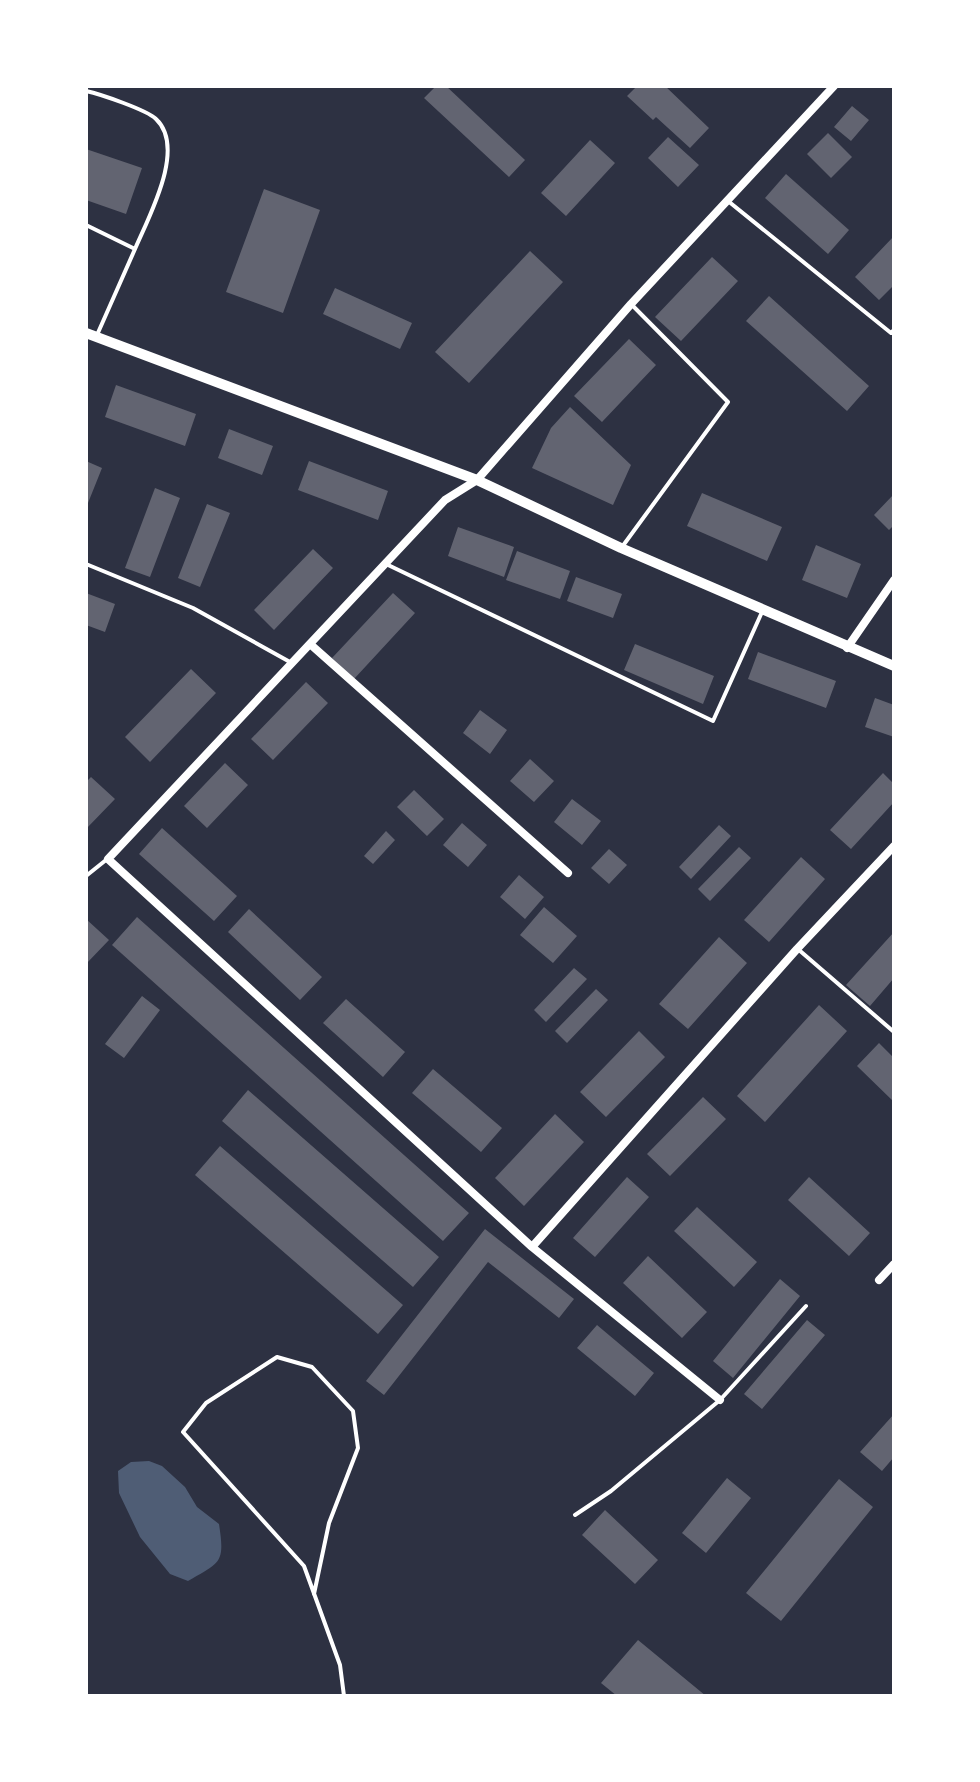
<svg xmlns="http://www.w3.org/2000/svg" width="980" height="1782" viewBox="0 0 980 1782" font-family="Commissioner,sans-serif">
<rect width="100%" height="100%" fill="#2d3142"/>
<!-- water -->
<path fill="#4f5d75" d="M 149,1461 L 162,1466 L 185,1487 L 197,1507 L 219,1524 C 225,1563 221,1562 188,1581 L 170,1574 L 140,1537 L 119,1493 L 118,1471 L 131,1462 Z"/>
<!-- building -->
<path fill="#626471" d="M 436,86 L 446,86 L 525,160 L 509,177 L 424,98 Z
M 637,86 L 665,86 L 709,128 L 690,148 L 656,117 L 653,120 L 627,96 Z
M 852,106 L 869,120 L 851,141 L 834,127 Z
M 828,133 L 852,157 L 831,178 L 807,154 Z
M 668,137 L 699,165 L 678,187 L 648,158 Z
M 590,140 L 615,163 L 566,216 L 541,193 Z
M 86,149 L 142,168 L 126,214 L 86,200 Z
M 786,174 L 849,230 L 828,254 L 765,198 Z
M 264,189 L 320,210 L 283,313 L 226,292 Z
M 894,236 L 894,285 L 879,300 L 855,277 Z
M 530,251 L 563,282 L 469,383 L 435,352 Z
M 712,257 L 738,281 L 681,341 L 655,317 Z
M 335,288 L 412,323 L 400,349 L 323,314 Z
M 769,296 L 869,386 L 847,411 L 746,321 Z
M 629,339 L 656,365 L 602,422 L 574,396 Z
M 116,385 L 196,414 L 185,446 L 105,417 Z
M 570,407 L 631,465 L 613,505 L 532,468 L 551,428 Z
M 229,429 L 273,446 L 262,475 L 218,458 Z
M 86,461 L 102,468 L 86,508 Z
M 309,461 L 388,491 L 378,520 L 298,490 Z
M 155,488 L 180,498 L 150,577 L 125,568 Z
M 702,493 L 782,527 L 767,561 L 687,526 Z
M 894,494 L 894,525 L 889,530 L 874,515 Z
M 207,504 L 230,513 L 200,587 L 178,578 Z
M 458,527 L 514,547 L 504,577 L 448,556 Z
M 816,545 L 861,564 L 847,598 L 802,580 Z
M 313,549 L 333,568 L 274,630 L 254,610 Z
M 517,551 L 570,571 L 560,599 L 506,580 Z
M 576,577 L 622,594 L 613,618 L 567,601 Z
M 86,593 L 115,604 L 105,632 L 86,625 Z
M 393,593 L 415,613 L 354,679 L 332,658 Z
M 635,644 L 714,676 L 703,704 L 624,670 Z
M 758,652 L 836,681 L 826,708 L 748,679 Z
M 191,669 L 216,693 L 150,762 L 125,737 Z
M 306,682 L 328,703 L 273,760 L 251,739 Z
M 875,698 L 894,705 L 894,737 L 865,727 Z
M 480,710 L 507,730 L 490,754 L 463,733 Z
M 530,759 L 554,781 L 534,802 L 510,781 Z
M 225,763 L 248,785 L 207,828 L 184,806 Z
M 883,773 L 894,784 L 894,802 L 851,849 L 830,830 Z
M 91,777 L 115,799 L 86,829 L 86,782 Z
M 414,790 L 444,819 L 427,836 L 397,807 Z
M 572,799 L 601,821 L 582,845 L 554,822 Z
M 462,823 L 487,845 L 468,867 L 443,845 Z
M 719,825 L 731,836 L 691,879 L 679,867 Z
M 162,828 L 237,896 L 214,921 L 139,854 Z
M 386,831 L 395,840 L 373,864 L 364,856 Z
M 739,847 L 751,858 L 710,901 L 698,889 Z
M 609,849 L 627,865 L 609,884 L 591,868 Z
M 801,857 L 825,879 L 769,942 L 744,920 Z
M 519,875 L 544,897 L 525,919 L 500,897 Z
M 544,907 L 577,936 L 553,963 L 520,935 Z
M 249,909 L 322,977 L 300,1000 L 228,932 Z
M 137,917 L 469,1213 L 443,1241 L 112,945 Z
M 86,919 L 109,940 L 86,964 Z
M 894,932 L 894,978 L 870,1006 L 846,985 Z
M 719,937 L 747,963 L 688,1029 L 659,1004 Z
M 574,968 L 587,979 L 546,1022 L 534,1010 Z
M 596,989 L 608,1000 L 567,1043 L 555,1031 Z
M 142,996 L 160,1010 L 124,1058 L 105,1044 Z
M 346,999 L 405,1052 L 383,1077 L 323,1023 Z
M 819,1005 L 847,1031 L 765,1122 L 737,1096 Z
M 639,1031 L 665,1057 L 606,1117 L 580,1092 Z
M 879,1043 L 894,1058 L 894,1102 L 857,1066 Z
M 433,1069 L 502,1128 L 481,1152 L 412,1093 Z
M 248,1090 L 439,1257 L 413,1287 L 222,1121 Z
M 703,1097 L 726,1119 L 670,1176 L 647,1154 Z
M 555,1114 L 584,1142 L 524,1206 L 495,1178 Z
M 220,1146 L 403,1305 L 378,1334 L 195,1175 Z
M 627,1177 L 649,1197 L 595,1257 L 573,1238 Z
M 809,1177 L 870,1233 L 849,1256 L 788,1200 Z
M 697,1207 L 757,1262 L 734,1287 L 674,1231 Z
M 485,1229 L 574,1299 L 559,1318 L 488,1262 L 384,1395 L 366,1381 Z
M 648,1256 L 707,1312 L 682,1338 L 623,1283 Z
M 780,1279 L 800,1296 L 733,1378 L 713,1361 Z
M 807,1320 L 825,1335 L 762,1409 L 744,1394 Z
M 597,1325 L 654,1373 L 635,1396 L 577,1348 Z
M 894,1414 L 894,1457 L 882,1471 L 860,1452 Z
M 727,1478 L 751,1498 L 706,1553 L 682,1533 Z
M 839,1479 L 873,1507 L 781,1621 L 746,1593 Z
M 605,1510 L 658,1560 L 635,1584 L 582,1535 Z
M 638,1640 L 706,1696 L 617,1696 L 601,1683 Z"/>
<g fill="none" stroke-linecap="round" stroke-linejoin="round">
<!-- service -->
<path stroke="#fff" stroke-width="4" d="M 86,91 C 100,94 147,110 156,119 C 187,148 148,218 135,249 L 86,225
M 728,201 L 891,333 L 894,330
M 97,335 L 135,249
M 622,547 L 728,402 L 631,304
M 86,564 L 193,608 L 290,662
M 386,564 L 713,721 L 762,612
M 86,876 L 106,860
M 799,950 L 894,1032
M 575,1515 L 611,1491 L 720,1400 L 806,1306
M 314,1594 L 329,1523 L 358,1448 L 353,1411 L 312,1367 L 277,1357 L 206,1403 L 183,1432 L 304,1566 L 340,1665 L 344,1696"/>
<!-- minor -->
<path stroke="#fff" stroke-width="8" d="M 310,644 L 568,873
M 847,648 L 894,580
M 532,1247 L 797,949 L 894,846
M 879,1280 L 894,1264
M 720,1400 L 532,1247 L 108,859 L 445,500 L 477,480 L 631,304 L 834,86"/>
<!-- tertiary -->
<path stroke="#fff" stroke-width="10" d="M 86,333 L 477,480 L 621,548 L 894,666"/>
</g>
<!-- border -->
<rect width="980" height="1782" fill="none" stroke="#ffffff" stroke-width="176"/>
</svg>
